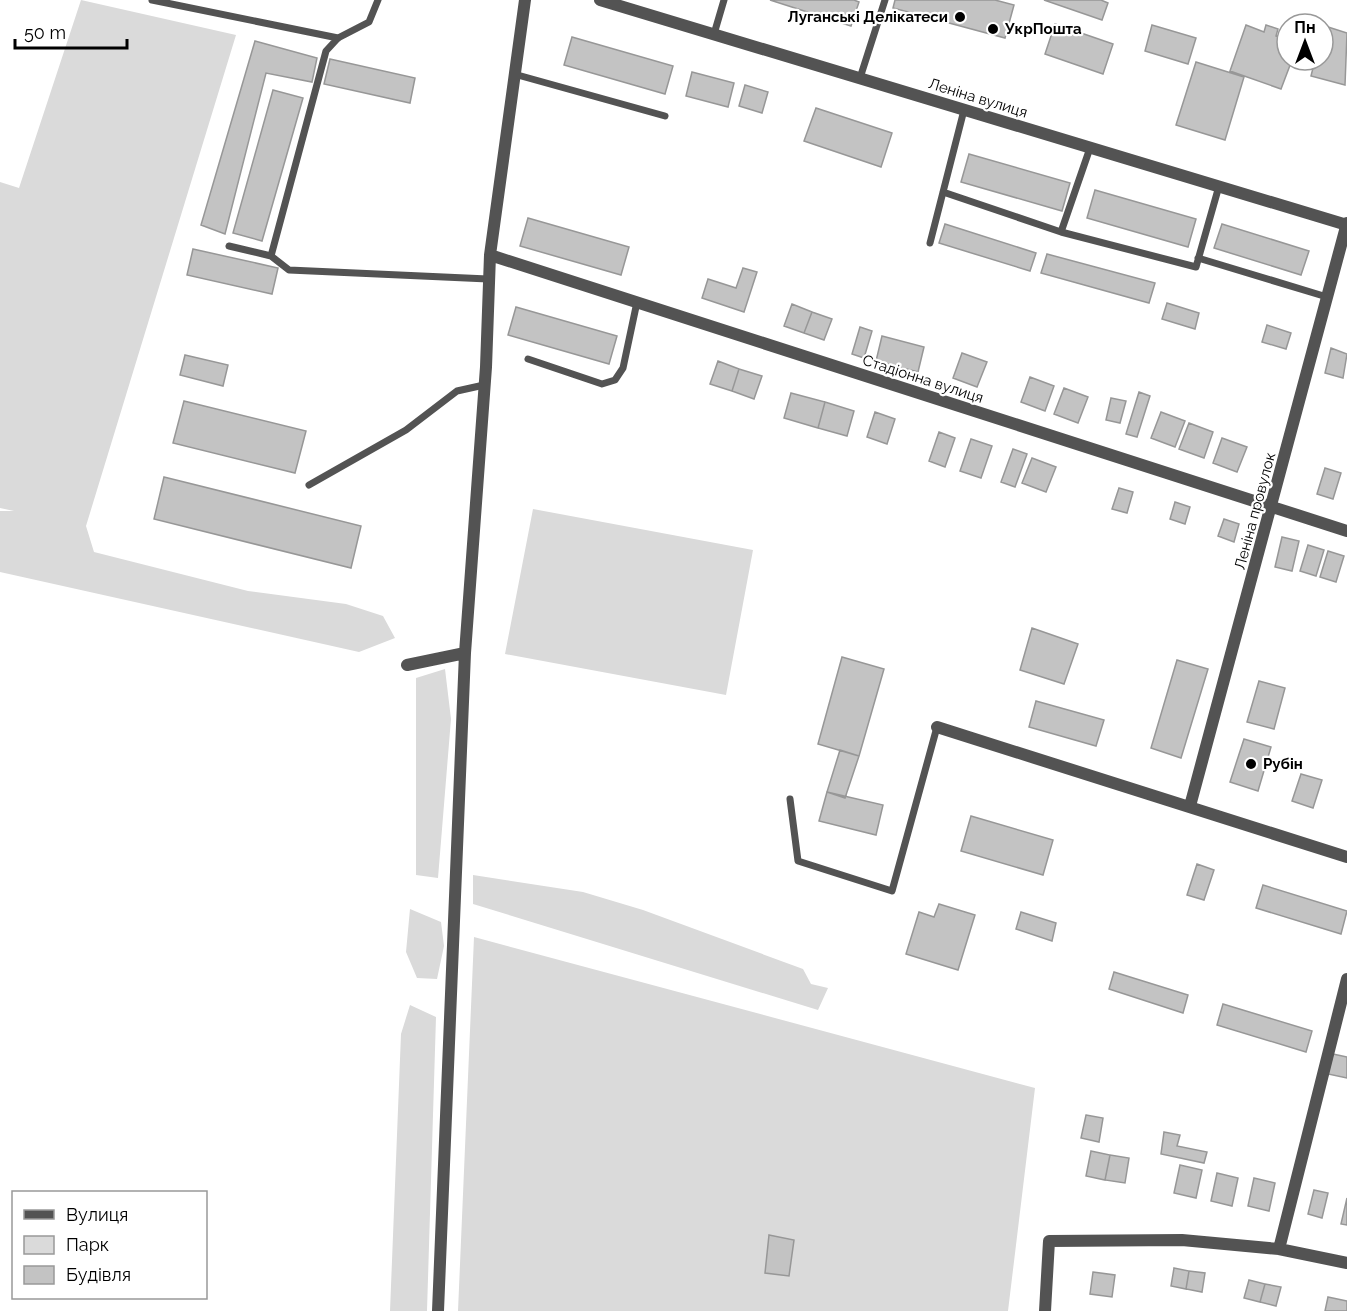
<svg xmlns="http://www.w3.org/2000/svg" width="1347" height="1311" viewBox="0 0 1347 1311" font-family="Raleway,sans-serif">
<rect width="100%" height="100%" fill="#fff"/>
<!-- green -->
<path fill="#dadada" d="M 81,0 L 236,35 L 86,526 L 94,552 L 248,591 L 346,604 L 383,616 L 395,638 L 359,652 L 0,572 L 0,511 L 14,511 L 0,508 L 0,182 L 19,188 Z
M 533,509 L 753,550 L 726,695 L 505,654 Z
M 445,669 L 451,719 L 438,878 L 416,875 L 416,678 Z
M 473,875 L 583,892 L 643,910 L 803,969 L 811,984 L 828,988 L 818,1010 L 473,904 Z
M 410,909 L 441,922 L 444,946 L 437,979 L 417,978 L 406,952 Z
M 474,937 L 1035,1088 L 1008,1311 L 458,1311 Z
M 410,1005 L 436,1017 L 427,1311 L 390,1311 L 401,1034 Z"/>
<!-- building -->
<path fill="#c3c3c3" stroke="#979797" stroke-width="1.5" d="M 770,0 L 854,0 L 859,2 L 851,26 Z
M 895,0 L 995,0 L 1014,5 L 1005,38 L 893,8 Z
M 1044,0 L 1101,0 L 1108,3 L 1102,20 Z
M 1055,24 L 1113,44 L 1103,74 L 1045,54 Z
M 1152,25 L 1196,38 L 1188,64 L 1145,51 Z
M 1246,25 L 1264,32 L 1266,25 L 1278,29 L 1276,36 L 1287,40 L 1287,60 L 1292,60 L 1281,89 L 1230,71 Z
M 1325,26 L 1347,33 L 1345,85 L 1311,76 L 1315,60 L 1323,60 Z
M 572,37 L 673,66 L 665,94 L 564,65 Z
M 255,41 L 317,58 L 312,82 L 266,73 L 225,234 L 201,225 Z
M 330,59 L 415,78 L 410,103 L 324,84 Z
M 1196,62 L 1244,77 L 1225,140 L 1176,125 Z
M 692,72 L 734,83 L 728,107 L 686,96 Z
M 745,85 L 768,92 L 762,113 L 739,106 Z
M 273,90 L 303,98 L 262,241 L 233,233 Z
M 816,108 L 892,133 L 881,167 L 804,141 Z
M 969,154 L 1070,183 L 1062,211 L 961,182 Z
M 1095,190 L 1196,219 L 1188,247 L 1087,218 Z
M 528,218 L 629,247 L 621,275 L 520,246 Z
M 945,224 L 1036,253 L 1030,271 L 939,243 Z
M 1222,224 L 1309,251 L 1301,275 L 1214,248 Z
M 193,249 L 278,268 L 272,294 L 187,275 Z
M 1047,254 L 1155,283 L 1149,303 L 1041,273 Z
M 743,268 L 757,272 L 744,312 L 702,298 L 708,279 L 736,288 Z
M 1167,303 L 1199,313 L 1195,329 L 1162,319 Z
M 792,304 L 812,312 L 804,333 L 784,326 Z
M 516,307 L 617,336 L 609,364 L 508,335 Z
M 812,312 L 832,319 L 824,340 L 804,333 Z
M 1267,325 L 1291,333 L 1286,349 L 1262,342 Z
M 860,327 L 872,331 L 864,358 L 852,354 Z
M 882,336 L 924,347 L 918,372 L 876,361 Z
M 1331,348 L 1347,354 L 1343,378 L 1325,373 Z
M 962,353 L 987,362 L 977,387 L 953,378 Z
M 185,355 L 228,365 L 223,386 L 180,375 Z
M 718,361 L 739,369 L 732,391 L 710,384 Z
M 739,369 L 762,376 L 754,399 L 732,391 Z
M 1030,377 L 1054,386 L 1045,411 L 1021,402 Z
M 1064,388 L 1088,397 L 1078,423 L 1054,414 Z
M 1139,392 L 1150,396 L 1137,437 L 1126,434 Z
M 791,393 L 825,402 L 818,428 L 784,418 Z
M 1111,398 L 1126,401 L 1120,423 L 1106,420 Z
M 184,401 L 306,431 L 295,473 L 173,443 Z
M 825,402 L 854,411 L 847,436 L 818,428 Z
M 875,412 L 895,419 L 887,444 L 867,437 Z
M 1161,412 L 1185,421 L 1175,447 L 1151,438 Z
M 1189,423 L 1213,432 L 1204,458 L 1179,449 Z
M 939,432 L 955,438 L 945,467 L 929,461 Z
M 1222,438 L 1247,447 L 1237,472 L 1213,463 Z
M 971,439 L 992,446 L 981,478 L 960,471 Z
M 1013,449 L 1027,454 L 1015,487 L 1001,482 Z
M 1032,458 L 1056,467 L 1046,492 L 1022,483 Z
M 1325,468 L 1341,473 L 1333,499 L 1317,494 Z
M 164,477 L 361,526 L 351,568 L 154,519 Z
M 1119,488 L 1133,492 L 1127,513 L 1112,509 Z
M 1175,502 L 1190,507 L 1185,524 L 1170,519 Z
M 1224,519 L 1239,524 L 1234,542 L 1218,536 Z
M 1282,537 L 1299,541 L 1292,571 L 1275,567 Z
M 1308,545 L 1324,550 L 1316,576 L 1300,571 Z
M 1328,551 L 1344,556 L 1336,582 L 1320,577 Z
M 1032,628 L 1078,644 L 1064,684 L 1020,670 Z
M 842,657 L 884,669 L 859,756 L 818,744 Z
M 1177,660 L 1208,669 L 1181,758 L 1151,748 Z
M 1259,681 L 1285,688 L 1274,729 L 1247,722 Z
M 1036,701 L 1104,720 L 1096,746 L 1029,727 Z
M 1244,739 L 1271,747 L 1258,791 L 1230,782 Z
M 840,750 L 859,756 L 845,798 L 827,792 Z
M 1301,774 L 1322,780 L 1313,808 L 1292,801 Z
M 827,792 L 883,805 L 876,835 L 819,821 Z
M 971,816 L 1053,840 L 1043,875 L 961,851 Z
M 1197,864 L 1214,870 L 1204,900 L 1187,895 Z
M 1263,885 L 1347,911 L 1341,934 L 1256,908 Z
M 939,904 L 975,915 L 958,970 L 906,954 L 919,912 L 934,917 Z
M 1021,912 L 1056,923 L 1052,941 L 1016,929 Z
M 1114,972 L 1188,995 L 1183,1013 L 1109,989 Z
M 1223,1004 L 1312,1031 L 1306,1052 L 1217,1025 Z
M 1333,1054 L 1347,1057 L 1347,1078 L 1328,1074 Z
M 1086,1115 L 1103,1118 L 1099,1142 L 1081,1138 Z
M 1164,1132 L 1180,1135 L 1177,1146 L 1207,1152 L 1204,1163 L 1161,1154 Z
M 1091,1151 L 1110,1155 L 1105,1180 L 1086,1176 Z
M 1110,1155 L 1129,1158 L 1125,1183 L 1105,1180 Z
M 1180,1165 L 1202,1170 L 1196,1198 L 1174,1193 Z
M 1217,1173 L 1238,1178 L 1232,1206 L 1211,1201 Z
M 1254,1178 L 1275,1183 L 1269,1211 L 1248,1206 Z
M 1314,1190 L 1328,1193 L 1322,1218 L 1308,1214 Z
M 1347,1198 L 1347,1225 L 1341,1224 Z
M 769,1235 L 794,1240 L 789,1276 L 765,1273 Z
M 1174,1268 L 1189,1271 L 1186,1289 L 1171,1286 Z
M 1189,1271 L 1205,1273 L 1202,1292 L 1186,1289 Z
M 1093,1272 L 1115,1275 L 1112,1297 L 1090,1294 Z
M 1249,1280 L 1265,1284 L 1260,1302 L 1244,1298 Z
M 1265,1284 L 1281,1287 L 1276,1306 L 1260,1302 Z
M 1328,1297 L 1347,1301 L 1347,1311 L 1325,1311 Z"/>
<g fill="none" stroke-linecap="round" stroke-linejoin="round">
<!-- service -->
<path stroke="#535353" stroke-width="7" d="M 152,0 L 338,38
M 714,34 L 724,0
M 514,74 L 665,116
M 860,78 L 885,0
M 943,192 L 1061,232 L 1196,267 L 1219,186
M 1061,232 L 1090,148
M 930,243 L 964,110
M 229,246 L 271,256 L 326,51 L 338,38 L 369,22 L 378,0
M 271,256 L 289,270 L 488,279
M 1198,258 L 1327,297
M 528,359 L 602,384 L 615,380 L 623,368 L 637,302
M 309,485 L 406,430 L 457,391 L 484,385
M 790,799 L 798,861 L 892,891 L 937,727"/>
<!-- minor -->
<path stroke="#535353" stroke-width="12" d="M 600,0 L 1347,225
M 490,255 L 1347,531
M 407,665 L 465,653
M 937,727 L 1347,857
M 1190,806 L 1347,223
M 1279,1249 L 1347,979
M 438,1311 L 465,653 L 486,367 L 490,255 L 525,0
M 1045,1311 L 1049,1241 L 1182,1240 L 1279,1249 L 1347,1263"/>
</g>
<!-- markers -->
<g fill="#000" stroke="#fff" stroke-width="2">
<circle cx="960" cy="17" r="6"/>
<circle cx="993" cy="29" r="6"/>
<circle cx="1251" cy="764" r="6"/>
</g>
<g text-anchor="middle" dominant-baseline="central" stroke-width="4.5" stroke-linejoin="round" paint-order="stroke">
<!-- poi labels -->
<g font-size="15" font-weight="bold" fill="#000" stroke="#fff" text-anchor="start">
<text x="948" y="17" text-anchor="end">Луганські Делікатеси</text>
<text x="1005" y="29">УкрПошта</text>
<text x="1263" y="764">Рубін</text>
</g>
<!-- street labels -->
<g font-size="15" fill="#000" stroke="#fff">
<text transform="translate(978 98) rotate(17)">Леніна вулиця</text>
<text transform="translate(923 379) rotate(18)">Стадіонна вулиця</text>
<text transform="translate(1255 511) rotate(-75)">Леніна провулок</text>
</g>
</g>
<!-- legend -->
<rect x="12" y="1191" width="195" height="108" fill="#ffffff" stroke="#999999" stroke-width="1.5"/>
<rect x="24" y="1210" width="30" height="9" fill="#535353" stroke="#999999" stroke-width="1.5"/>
<text x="66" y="1221" font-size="18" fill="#000000">Вулиця</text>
<rect x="24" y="1236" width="30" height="18" fill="#dadada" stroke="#999999" stroke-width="1.5"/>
<text x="66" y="1251" font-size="18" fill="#000000">Парк</text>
<rect x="24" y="1266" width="30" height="18" fill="#c3c3c3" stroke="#999999" stroke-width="1.5"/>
<text x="66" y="1281" font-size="18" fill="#000000">Будівля</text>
<!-- north arrow -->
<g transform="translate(1305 42)"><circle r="28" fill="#ffffff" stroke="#999999" stroke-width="1.5"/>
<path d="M0-4.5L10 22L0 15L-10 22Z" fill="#000000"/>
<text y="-9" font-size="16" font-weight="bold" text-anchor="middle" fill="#000000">Пн</text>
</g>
<!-- scale -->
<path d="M15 39v9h112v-9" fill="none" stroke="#000000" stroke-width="3"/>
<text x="24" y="39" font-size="18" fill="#000000" stroke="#ffffff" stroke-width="4.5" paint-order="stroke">50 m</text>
</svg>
